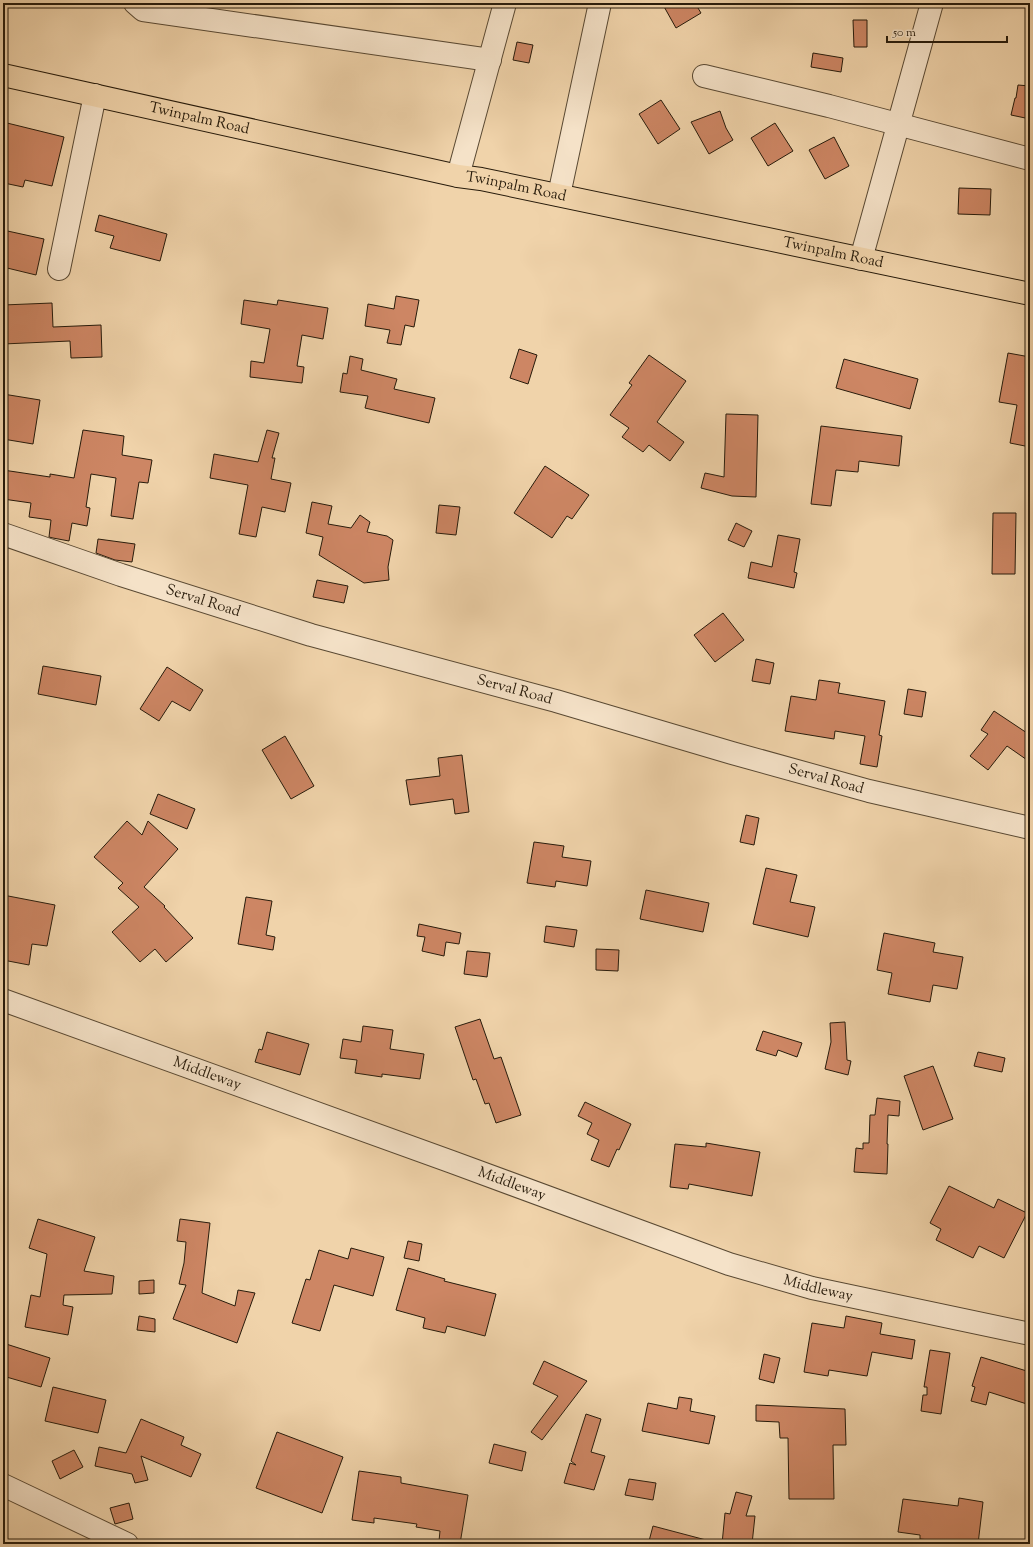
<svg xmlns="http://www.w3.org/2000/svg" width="1033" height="1547" viewBox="0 0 1033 1547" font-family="'Sorts Mill Goudy',serif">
<rect width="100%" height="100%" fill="#f0d3aa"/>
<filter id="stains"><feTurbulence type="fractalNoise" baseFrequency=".005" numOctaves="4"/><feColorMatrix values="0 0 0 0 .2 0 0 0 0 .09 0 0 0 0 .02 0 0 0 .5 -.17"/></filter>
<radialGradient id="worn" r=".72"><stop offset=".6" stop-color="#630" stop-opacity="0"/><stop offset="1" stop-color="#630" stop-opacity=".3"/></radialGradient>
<!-- building -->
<path fill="#cd8664" stroke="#271b0b" d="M 662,3 L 695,3 L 701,13 L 676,28 Z
M 853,20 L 867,20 L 867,47 L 854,47 Z
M 517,42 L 533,45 L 529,63 L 513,60 Z
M 813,53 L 843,58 L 841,72 L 811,67 Z
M 1018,85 L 1030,86 L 1030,119 L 1011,115 L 1015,98 L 1016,98 Z
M 661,100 L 680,129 L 658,144 L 639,114 Z
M 720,111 L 726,128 L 733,140 L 709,154 L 691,122 Z
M 3,122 L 64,137 L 52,186 L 25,180 L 23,187 L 4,183 L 6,175 L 3,175 Z
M 775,123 L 793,151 L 768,166 L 751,138 Z
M 834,137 L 849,166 L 825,179 L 809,150 Z
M 959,188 L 991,189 L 990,215 L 958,214 Z
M 99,215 L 167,234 L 160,261 L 110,248 L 114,236 L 95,231 Z
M 3,230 L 44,239 L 36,275 L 3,267 Z
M 396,296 L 419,300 L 414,327 L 405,325 L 401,345 L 387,343 L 390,330 L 365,326 L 368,304 L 394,309 Z
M 244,300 L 277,305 L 278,300 L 328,308 L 323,339 L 302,335 L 297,366 L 304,367 L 302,383 L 250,377 L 251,361 L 264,363 L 270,329 L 241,324 Z
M 52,303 L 53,327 L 101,325 L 102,357 L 71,358 L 70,341 L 3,344 L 3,305 Z
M 519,349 L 537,355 L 528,384 L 510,378 Z
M 1008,353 L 1030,357 L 1030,447 L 1010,443 L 1017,405 L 999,402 Z
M 649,355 L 686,381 L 657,422 L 684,442 L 670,461 L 649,445 L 643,452 L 622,437 L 629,428 L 610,415 L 632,385 L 629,383 Z
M 350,356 L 363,359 L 361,370 L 397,379 L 394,389 L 435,398 L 429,423 L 365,408 L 368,396 L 340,392 L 343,373 L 347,374 Z
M 844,359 L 918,379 L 910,409 L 836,388 Z
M 3,394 L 40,400 L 33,444 L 3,439 Z
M 726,414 L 758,415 L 756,497 L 732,496 L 701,488 L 705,473 L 724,477 Z
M 821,426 L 902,436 L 899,466 L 859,461 L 858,472 L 836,470 L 831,506 L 811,504 Z
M 83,430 L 124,436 L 122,455 L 152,460 L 148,483 L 139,482 L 133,519 L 111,516 L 116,478 L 91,474 L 86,507 L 90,508 L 87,526 L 72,523 L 69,541 L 53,538 L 49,537 L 51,520 L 29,517 L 31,503 L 3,499 L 3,470 L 50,477 L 50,474 L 74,478 Z
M 267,430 L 279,433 L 272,458 L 275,458 L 271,479 L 291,483 L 285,512 L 262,507 L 256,537 L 239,534 L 248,485 L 210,478 L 214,454 L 258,462 Z
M 545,466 L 589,495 L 572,519 L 567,516 L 552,538 L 514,513 Z
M 312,502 L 332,506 L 328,524 L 351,528 L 360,515 L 370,522 L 367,532 L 387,536 L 393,540 L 388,567 L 389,580 L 364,583 L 319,555 L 323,537 L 306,533 Z
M 439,505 L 460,507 L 456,535 L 436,533 Z
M 993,513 L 1016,513 L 1015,574 L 992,574 Z
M 736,523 L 752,531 L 744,547 L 728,540 Z
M 778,535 L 800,539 L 794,572 L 797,573 L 794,588 L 748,578 L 751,562 L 772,567 Z
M 98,539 L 135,544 L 132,562 L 115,560 L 96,553 Z
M 317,580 L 348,586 L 344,603 L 313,597 Z
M 723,613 L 744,640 L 715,662 L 694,635 Z
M 756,659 L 774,663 L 770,684 L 752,681 Z
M 43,666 L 101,676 L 96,705 L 38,694 Z
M 167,667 L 203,690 L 190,711 L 172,701 L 159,721 L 140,709 Z
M 819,680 L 840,683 L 838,693 L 885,701 L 879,735 L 882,736 L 877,767 L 860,764 L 865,736 L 835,731 L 834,739 L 785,731 L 791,696 L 816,700 Z
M 908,689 L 926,692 L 922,717 L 904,714 Z
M 994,711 L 1030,735 L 1030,762 L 1007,746 L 988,770 L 970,756 L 988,734 L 981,730 Z
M 285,736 L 314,786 L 291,799 L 262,750 Z
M 462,755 L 469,812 L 455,814 L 453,799 L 410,805 L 406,780 L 440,776 L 438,758 Z
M 158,794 L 195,809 L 187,829 L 150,814 Z
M 746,815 L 759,818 L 754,845 L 740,842 Z
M 127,821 L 142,835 L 148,821 L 178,849 L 144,887 L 165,906 L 164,907 L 193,938 L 166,962 L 155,949 L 140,962 L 112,932 L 139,907 L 118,888 L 123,883 L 94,857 Z
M 534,842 L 564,846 L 562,857 L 591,861 L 587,886 L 556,881 L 555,887 L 527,883 Z
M 766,868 L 797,875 L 790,902 L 815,907 L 808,937 L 753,924 Z
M 646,890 L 709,903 L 703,932 L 640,919 Z
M 3,895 L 55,905 L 47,946 L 32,944 L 29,965 L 3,960 Z
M 246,897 L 272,901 L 266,935 L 275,937 L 273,950 L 238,944 Z
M 419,924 L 461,933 L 459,944 L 446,942 L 444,956 L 422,951 L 425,937 L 417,936 Z
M 546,926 L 577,930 L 574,947 L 544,942 Z
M 884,933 L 935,943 L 933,952 L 963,957 L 957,989 L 933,985 L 930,1002 L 888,994 L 892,973 L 877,970 Z
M 596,949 L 619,950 L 618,971 L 596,970 Z
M 467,951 L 490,953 L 487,977 L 464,974 Z
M 480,1019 L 494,1059 L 501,1057 L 521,1115 L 496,1123 L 489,1103 L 485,1104 L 476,1079 L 473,1080 L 455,1027 Z
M 845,1022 L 847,1060 L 851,1061 L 848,1075 L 825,1069 L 831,1042 L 830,1023 Z
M 363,1026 L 393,1030 L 390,1049 L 424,1054 L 420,1079 L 382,1074 L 382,1077 L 355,1073 L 357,1060 L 340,1058 L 343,1039 L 361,1042 Z
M 763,1031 L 802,1043 L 797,1057 L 778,1050 L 776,1056 L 756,1050 Z
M 267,1032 L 309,1044 L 300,1075 L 255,1062 L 259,1049 L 262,1050 Z
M 978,1052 L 1005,1058 L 1002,1072 L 974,1066 Z
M 933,1066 L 953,1119 L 923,1130 L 904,1076 Z
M 877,1098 L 900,1101 L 899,1116 L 888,1115 L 887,1144 L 888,1144 L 887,1174 L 854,1172 L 856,1148 L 863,1149 L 863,1143 L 869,1143 L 870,1115 L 875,1115 Z
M 585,1102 L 631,1124 L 619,1150 L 617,1149 L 609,1167 L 591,1160 L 599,1140 L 587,1134 L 592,1123 L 578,1116 Z
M 706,1143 L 760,1152 L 752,1196 L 689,1184 L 688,1189 L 670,1187 L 675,1144 L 706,1147 Z
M 949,1186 L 994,1208 L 998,1199 L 1027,1213 L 1004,1258 L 979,1246 L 973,1258 L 936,1240 L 941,1229 L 930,1223 Z
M 38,1219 L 95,1237 L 84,1271 L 114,1276 L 112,1294 L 64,1295 L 63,1305 L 73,1307 L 68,1335 L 25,1327 L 31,1295 L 40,1297 L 47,1254 L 29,1248 Z
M 180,1219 L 210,1223 L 202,1293 L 235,1306 L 238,1290 L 255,1293 L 237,1343 L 173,1319 L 186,1285 L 179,1284 L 184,1263 L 186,1242 L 177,1241 Z
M 408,1241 L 422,1244 L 419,1261 L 404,1258 Z
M 351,1248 L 384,1257 L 373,1296 L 334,1285 L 320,1331 L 292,1323 L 306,1279 L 310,1280 L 319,1250 L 348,1259 Z
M 408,1268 L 445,1279 L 444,1281 L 496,1294 L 485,1336 L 447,1326 L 445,1333 L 423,1328 L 425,1318 L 396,1310 Z
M 154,1280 L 154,1293 L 139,1294 L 139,1281 Z
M 139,1316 L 155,1319 L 155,1332 L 137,1330 Z
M 846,1316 L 882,1323 L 880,1334 L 915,1340 L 912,1359 L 872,1352 L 867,1376 L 829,1370 L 828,1376 L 804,1372 L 812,1323 L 844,1328 Z
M 3,1343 L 50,1358 L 41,1387 L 3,1376 Z
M 930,1350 L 950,1353 L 941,1414 L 921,1411 L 923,1395 L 927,1395 L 927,1387 L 924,1387 Z
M 764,1354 L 780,1358 L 774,1383 L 759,1379 Z
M 981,1357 L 1030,1372 L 1030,1405 L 989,1392 L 986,1405 L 971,1401 L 975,1387 L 972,1386 Z
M 544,1361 L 587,1381 L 542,1440 L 531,1432 L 558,1396 L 533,1384 Z
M 53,1387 L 106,1400 L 98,1433 L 45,1421 Z
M 679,1397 L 692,1399 L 690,1411 L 715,1416 L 709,1444 L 642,1431 L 648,1403 L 677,1409 Z
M 756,1405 L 845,1409 L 846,1445 L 833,1445 L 834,1499 L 789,1499 L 788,1438 L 780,1438 L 779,1422 L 756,1421 Z
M 586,1414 L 601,1419 L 591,1452 L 605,1456 L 594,1490 L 564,1483 L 570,1463 L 576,1465 L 571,1461 Z
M 141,1419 L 184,1437 L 181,1445 L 201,1454 L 191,1477 L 141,1456 L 148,1480 L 135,1483 L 132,1474 L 95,1466 L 99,1447 L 126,1453 Z
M 277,1432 L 343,1457 L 322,1513 L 256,1488 Z
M 494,1444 L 526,1452 L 522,1471 L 489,1463 Z
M 74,1450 L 83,1467 L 60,1479 L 52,1461 Z
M 359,1471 L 401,1477 L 401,1483 L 468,1495 L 460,1544 L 439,1541 L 440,1531 L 416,1527 L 417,1524 L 374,1518 L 374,1523 L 352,1520 Z
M 629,1479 L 656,1483 L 653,1500 L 625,1495 Z
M 736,1492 L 752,1496 L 746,1516 L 755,1516 L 752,1544 L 722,1544 L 725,1513 L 730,1514 Z
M 959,1498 L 983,1502 L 978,1544 L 946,1544 L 946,1542 L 920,1539 L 920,1535 L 898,1532 L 903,1499 L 958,1506 Z
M 129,1503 L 133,1519 L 115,1524 L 110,1508 Z
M 653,1526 L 706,1540 L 705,1544 L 659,1544 L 649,1541 Z"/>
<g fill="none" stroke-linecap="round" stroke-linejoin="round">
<!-- minor casing -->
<g stroke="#594933" stroke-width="24">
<g id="minor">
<path d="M 135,3 L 143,10 L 490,60"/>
<path d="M 704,76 L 829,106 L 1030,159"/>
<path d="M 458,176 L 505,3"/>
<path d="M 559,195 L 600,3"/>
<path d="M 861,259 L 932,3"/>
<path d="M 59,269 L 95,95"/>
<path id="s1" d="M 3,534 L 121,575 L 311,635 L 556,701 L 732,753 L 869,791 L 1030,828"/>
<path id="s2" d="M 3,1000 L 452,1162 L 729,1264 L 812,1288 L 1030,1334"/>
<path d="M 3,1485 L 127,1544"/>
</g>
</g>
<!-- major casing -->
<g stroke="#271b0b" stroke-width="24">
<g id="major">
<path id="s3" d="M 3,75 L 458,176 L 481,179 L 1030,294"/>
</g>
</g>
<!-- minor -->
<use href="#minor" stroke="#f5e2c8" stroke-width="22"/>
<!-- major -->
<use href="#major" stroke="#f0d3aa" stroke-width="22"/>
</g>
<g text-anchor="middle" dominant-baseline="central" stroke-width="3" stroke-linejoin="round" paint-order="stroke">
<!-- street labels -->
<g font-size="15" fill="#271b0b" stroke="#f5e2c8">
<text stroke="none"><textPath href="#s3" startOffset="201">Twinpalm Road</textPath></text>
<text stroke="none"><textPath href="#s3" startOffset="525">Twinpalm Road</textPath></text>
<text stroke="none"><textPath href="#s3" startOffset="849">Twinpalm Road</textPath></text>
<text stroke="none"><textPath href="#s1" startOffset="211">Serval Road</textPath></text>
<text stroke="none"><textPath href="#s1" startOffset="535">Serval Road</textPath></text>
<text stroke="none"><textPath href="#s1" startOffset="859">Serval Road</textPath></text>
<text stroke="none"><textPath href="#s2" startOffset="217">Middleway</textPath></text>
<text stroke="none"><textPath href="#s2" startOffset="541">Middleway</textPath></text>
<text stroke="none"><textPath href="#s2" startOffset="865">Middleway</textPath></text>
</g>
</g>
<!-- margin -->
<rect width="1033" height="1547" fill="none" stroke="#f0d3aa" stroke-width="16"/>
<rect x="4" y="4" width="1025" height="1539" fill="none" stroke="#271b0b" stroke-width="2"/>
<rect x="8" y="8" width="1017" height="1531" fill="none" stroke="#271b0b"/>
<!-- scale -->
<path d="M887 36v6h120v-6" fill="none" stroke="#271b0b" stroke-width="2"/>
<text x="893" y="36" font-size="12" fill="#271b0b" stroke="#f5e2c8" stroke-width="3" paint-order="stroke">50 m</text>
<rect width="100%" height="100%" filter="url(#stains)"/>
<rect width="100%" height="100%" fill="url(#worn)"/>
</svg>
